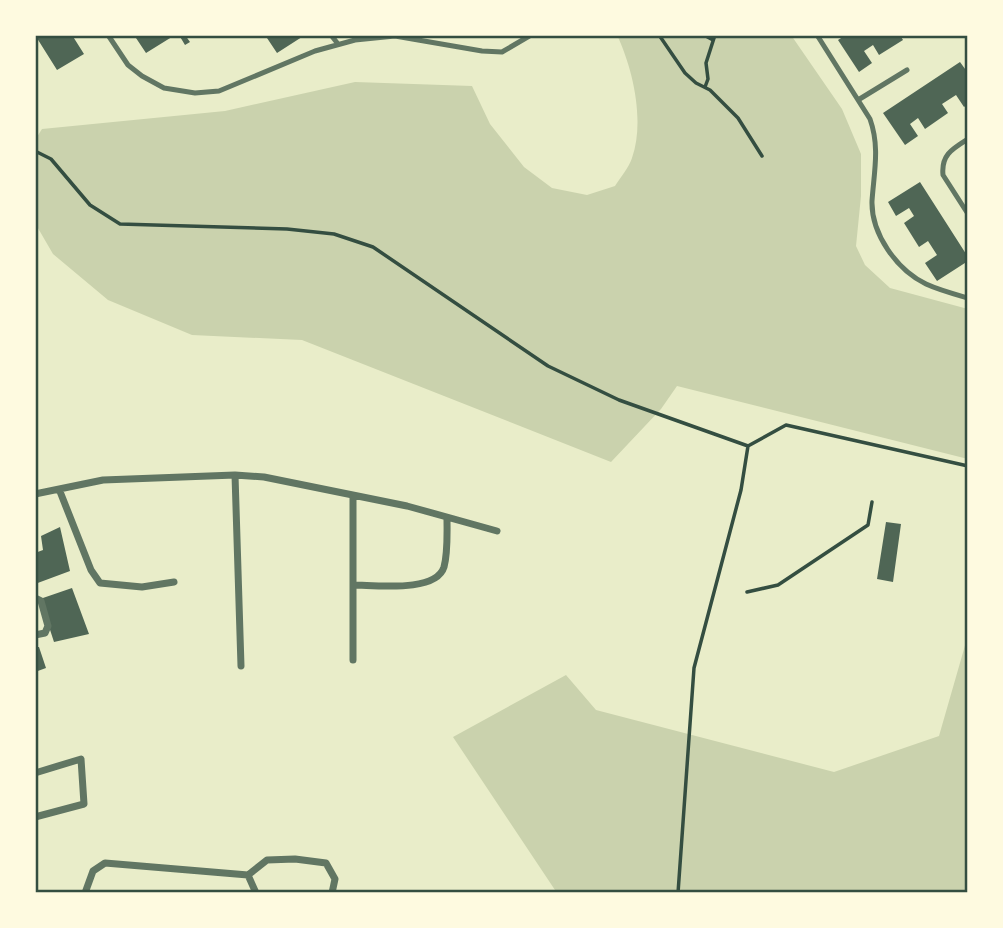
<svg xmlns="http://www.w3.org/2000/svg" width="1003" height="928" viewBox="0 0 1003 928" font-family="Georgia,serif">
<rect width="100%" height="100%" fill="#e9edc9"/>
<!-- green -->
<path fill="#cad2ad" d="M 617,35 L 791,35 L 842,109 L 861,154 L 861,196 L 856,246 L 865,265 L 890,288 L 968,309 L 968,459 L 677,386 L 661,409 L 611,462 L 302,340 L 192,335 L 108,300 L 53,254 L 35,223 L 35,140 L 42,129 L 225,111 L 355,82 L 472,86 L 490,124 L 524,167 L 552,188 L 587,195 L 615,186 C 621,177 629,167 632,158 C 645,121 633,69 617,35 Z
M 968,635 L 968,893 L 557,893 L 453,737 L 566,675 L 596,710 L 834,772 L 939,736 Z"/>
<!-- building -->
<path fill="#4f6655" d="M 35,35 L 72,35 L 84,54 L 57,70 Z
M 134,35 L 175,35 L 146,53 Z
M 179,35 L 185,35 L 190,42 L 185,45 Z
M 265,35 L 305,35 L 277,53 Z
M 846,35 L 900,35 L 903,40 L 879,55 L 873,45 L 864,51 L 872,63 L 859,72 L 838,40 Z
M 960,62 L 968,73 L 968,104 L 964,107 L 956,95 L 942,104 L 948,113 L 925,129 L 918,118 L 910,124 L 918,136 L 905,145 L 883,113 Z
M 920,182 L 968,257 L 968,261 L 937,281 L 925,263 L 937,255 L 928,241 L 919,247 L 904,223 L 914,216 L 909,208 L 896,216 L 888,202 Z
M 886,522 L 901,524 L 893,582 L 877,579 Z
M 60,527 L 70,571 L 35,584 L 35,553 L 43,550 L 41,536 Z
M 72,588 L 89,634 L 54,642 L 40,599 Z
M 35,647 L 39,647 L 46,668 L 35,672 Z"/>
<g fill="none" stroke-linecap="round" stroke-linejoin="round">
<!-- path -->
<path stroke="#344e41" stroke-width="3.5" d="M 659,35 L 685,73 L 696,83 L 710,90 L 738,118 L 762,156
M 704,35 L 713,40
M 705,87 L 708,79 L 706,63 L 715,35
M 35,151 L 51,159 L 90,205 L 120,224 L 287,229 L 334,234 L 373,247 L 548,366 L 619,400 L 748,446
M 747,592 L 778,585 L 868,525 L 872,502
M 678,893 L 694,668 L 741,490 L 748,446 L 786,425 L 968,466"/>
<!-- service -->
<path stroke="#617663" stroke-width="5" d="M 108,35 L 128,65 L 142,76 L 164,88 L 195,93 L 219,91 L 315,51 L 355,40 L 395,36 L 482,51 L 502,52 L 531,35
M 331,35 L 338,44
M 817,35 L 870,119 C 880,147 874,172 872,201 C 871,234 897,270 926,284 C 939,290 954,294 968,298
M 858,100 L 907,70
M 968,139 C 952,149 941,155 943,175 L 968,214"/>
<!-- minor -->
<path stroke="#617663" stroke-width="7" d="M 235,475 L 241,666
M 59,489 L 91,570 L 100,583 L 142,587 L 174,582
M 35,494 L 103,480 L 235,475 L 264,477 L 407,506 L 497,531
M 353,585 C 375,585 436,593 444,567 C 448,552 447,533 447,518
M 35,598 L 41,601 L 48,626 L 45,633 L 35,635
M 353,660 L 353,495
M 35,773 L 81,759 L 84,804 L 35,817
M 248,875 L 256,893
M 85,893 L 93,871 L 105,863 L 248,875 L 267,860 L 295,859 L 326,863 L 335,879 L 332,893"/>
</g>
<!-- border -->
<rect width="1003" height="928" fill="none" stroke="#fefae0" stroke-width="74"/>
<rect x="37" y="37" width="929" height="854" fill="none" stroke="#344e41" stroke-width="2.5"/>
</svg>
